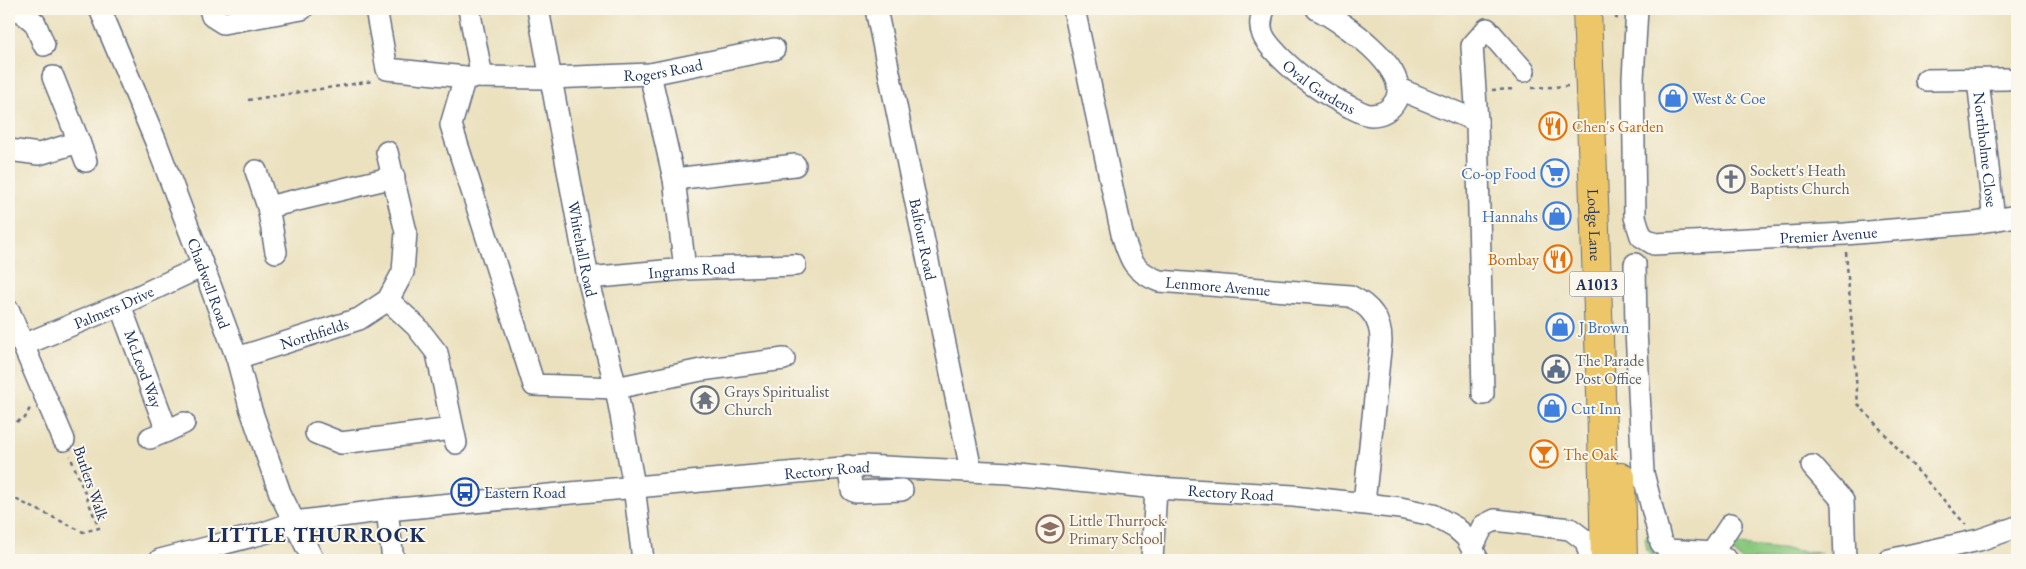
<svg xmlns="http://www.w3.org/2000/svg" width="2026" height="569" viewBox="0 0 2026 569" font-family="'EB Garamond',serif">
<rect width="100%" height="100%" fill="#fbf7ec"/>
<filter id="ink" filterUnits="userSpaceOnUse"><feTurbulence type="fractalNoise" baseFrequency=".02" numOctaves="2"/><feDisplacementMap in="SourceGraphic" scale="10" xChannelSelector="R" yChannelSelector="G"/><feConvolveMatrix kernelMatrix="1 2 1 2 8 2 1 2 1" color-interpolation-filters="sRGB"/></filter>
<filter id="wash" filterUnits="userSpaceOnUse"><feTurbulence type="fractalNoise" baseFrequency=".0096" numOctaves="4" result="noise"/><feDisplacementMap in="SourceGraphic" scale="20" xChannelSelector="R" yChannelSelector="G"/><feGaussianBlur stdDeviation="1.12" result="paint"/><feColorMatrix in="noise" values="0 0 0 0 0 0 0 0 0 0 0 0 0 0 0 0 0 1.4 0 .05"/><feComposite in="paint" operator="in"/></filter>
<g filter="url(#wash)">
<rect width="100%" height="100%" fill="#ebe1bf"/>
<!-- green -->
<path fill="#89c77d" stroke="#527b6e" d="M 1645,537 L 1654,538 L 1654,559 L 1661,560 L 1653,560 L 1647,550 Z
M 1729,544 L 1821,553 L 1796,556 L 1782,560 L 1742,560 L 1729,550 Z"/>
</g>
<g filter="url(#ink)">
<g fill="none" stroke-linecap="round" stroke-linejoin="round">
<!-- minor casing -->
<g stroke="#646d80" stroke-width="24">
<g id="minor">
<path d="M 18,9 L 35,23 L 44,45"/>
<path id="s1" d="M 100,9 L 156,142 L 203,266 L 237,358 L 250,407 L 280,493 L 313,560"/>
<path d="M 210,9 L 212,16 L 223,23 L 302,9"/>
<path id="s2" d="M 376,9 L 387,69 L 465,77 L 550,78 L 650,74 L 774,49"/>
<path d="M 469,9 L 482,77"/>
<path id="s3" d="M 538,9 L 588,278 L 616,388 L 634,486 L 643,560"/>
<path id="s4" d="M 876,9 L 971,470"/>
<path id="s5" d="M 1074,9 L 1122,234 C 1130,259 1133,271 1159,281 L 1350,296 C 1369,305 1381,318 1381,341 L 1364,503"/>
<path id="s6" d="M 1264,9 C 1261,18 1259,26 1263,35 C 1266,43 1273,49 1279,56 C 1302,79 1321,92 1350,107 C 1357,110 1364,115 1371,115 C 1382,115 1391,110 1396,100 C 1411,68 1341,21 1317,9"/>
<path id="s7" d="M 1637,9 L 1633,78 L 1635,217 L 1641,236 L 1654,244 L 1845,234 L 1974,223 L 2017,216"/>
<path d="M 650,74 L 674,179 L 685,269"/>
<path d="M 465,77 L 451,125 L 534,385 L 616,388 L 701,370 L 784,359"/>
<path d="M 1926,80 L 2007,79"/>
<path id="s8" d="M 1978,80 L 1994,220"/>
<path d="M 1399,89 L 1477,121 L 1472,46 L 1487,29 L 1524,71"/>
<path d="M 1477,121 L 1483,394"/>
<path d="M 79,142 L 86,161"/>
<path d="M 9,150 L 39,154 L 79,142 L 53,77"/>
<path d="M 256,171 L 268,207 L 276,252"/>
<path d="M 674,179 L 795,165"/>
<path d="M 268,207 L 394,177"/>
<path d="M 1635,264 L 1636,330 L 1643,473 L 1661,543 L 1669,550 L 1712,553 L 1727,560"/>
<path id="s9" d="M 588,278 L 685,269 L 795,265"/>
<path d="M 388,300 L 416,326 L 437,353 L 456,443"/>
<path id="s10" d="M 120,305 L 167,431 L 184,423"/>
<path id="s11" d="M 9,311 L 23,345 L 120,305 L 203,266"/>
<path d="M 23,345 L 64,440"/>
<path id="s12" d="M 237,358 L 359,319 L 388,300 L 403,272 L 406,232 L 387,152"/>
<path d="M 316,433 L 341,443 L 452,429"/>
<path d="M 150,438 L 167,431"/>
<path d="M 848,466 L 852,490 L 856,492 L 902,490"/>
<path d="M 1812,466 L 1843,501 L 1845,560"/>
<path d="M 387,510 L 393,560"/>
<path d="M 1472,548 L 1483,526 L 1495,520 L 1570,529 L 1586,541 L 1591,560"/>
<path d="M 1712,553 L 1731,524"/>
<path id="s13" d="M 160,560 L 264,533 L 295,522 L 387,510 L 863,466 L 1010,473 L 1156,488 L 1294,496 L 1400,508 L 1433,515 L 1456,528 L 1466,537 L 1478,560"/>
<path d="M 1152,560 L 1156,488"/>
<path d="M 1889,560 L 1979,540 L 2017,527"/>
</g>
</g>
<!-- major casing -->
<g stroke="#646d80" stroke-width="30">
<g id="major">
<path id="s14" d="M 1587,9 L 1601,393 L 1605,560"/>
<path d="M 1621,477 L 1623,560"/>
</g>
</g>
<!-- path -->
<path stroke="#646d80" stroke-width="2.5" stroke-dasharray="4 4" stroke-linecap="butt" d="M 1616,9 L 1616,18 L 1618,18
M 1532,88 L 1569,86
M 1492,90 L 1516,89
M 248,100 L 373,81
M 1846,252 L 1858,404 L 1966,525
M 9,425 L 25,418 L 30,408
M 9,496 L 83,532 L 99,528 L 70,456
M 1646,556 L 1650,560"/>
<!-- minor -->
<use href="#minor" stroke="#fff" stroke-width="21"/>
<!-- major -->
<use href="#major" stroke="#ecc669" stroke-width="28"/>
</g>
</g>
<!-- icons -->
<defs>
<g id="shop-ring" transform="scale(1.4375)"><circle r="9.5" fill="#fbf7ec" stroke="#3f7fe0" stroke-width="1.5"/><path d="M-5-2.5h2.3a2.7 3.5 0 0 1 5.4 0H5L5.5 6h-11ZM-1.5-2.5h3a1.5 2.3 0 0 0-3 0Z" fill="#3f7fe0"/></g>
<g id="restaurant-ring" transform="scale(1.4375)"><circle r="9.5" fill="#fbf7ec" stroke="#e8710a" stroke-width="1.5"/><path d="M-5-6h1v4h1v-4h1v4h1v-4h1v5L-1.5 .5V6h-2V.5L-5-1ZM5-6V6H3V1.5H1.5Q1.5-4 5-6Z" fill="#e8710a"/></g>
<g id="supermarket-ring" transform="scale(1.4375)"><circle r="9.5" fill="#fbf7ec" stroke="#3f7fe0" stroke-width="1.5"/><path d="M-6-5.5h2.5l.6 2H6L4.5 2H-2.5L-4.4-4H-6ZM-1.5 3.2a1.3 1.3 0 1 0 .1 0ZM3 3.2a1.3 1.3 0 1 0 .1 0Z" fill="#3f7fe0"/></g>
<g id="church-ring" transform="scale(1.4375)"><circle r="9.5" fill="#fbf7ec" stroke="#6b7280" stroke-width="1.5"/><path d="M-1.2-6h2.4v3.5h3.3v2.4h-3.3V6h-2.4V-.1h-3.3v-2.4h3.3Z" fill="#6b7280"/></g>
<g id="civic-ring" transform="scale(1.4375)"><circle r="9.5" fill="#fbf7ec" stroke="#5c6f8a" stroke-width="1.5"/><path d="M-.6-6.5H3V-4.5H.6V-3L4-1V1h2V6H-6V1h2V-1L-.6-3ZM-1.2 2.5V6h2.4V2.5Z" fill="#5c6f8a"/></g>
<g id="temple-ring" transform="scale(1.4375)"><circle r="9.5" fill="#fbf7ec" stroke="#6b7280" stroke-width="1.5"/><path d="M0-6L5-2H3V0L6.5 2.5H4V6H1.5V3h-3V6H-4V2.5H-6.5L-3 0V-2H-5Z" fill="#6b7280"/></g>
<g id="bar-ring" transform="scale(1.4375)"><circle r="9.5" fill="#fbf7ec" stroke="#e8710a" stroke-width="1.5"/><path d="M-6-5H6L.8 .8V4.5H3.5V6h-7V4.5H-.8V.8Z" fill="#e8710a"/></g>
<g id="bus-ring" transform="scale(1.4375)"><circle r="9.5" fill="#fbf7ec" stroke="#1a4fb4" stroke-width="1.5"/><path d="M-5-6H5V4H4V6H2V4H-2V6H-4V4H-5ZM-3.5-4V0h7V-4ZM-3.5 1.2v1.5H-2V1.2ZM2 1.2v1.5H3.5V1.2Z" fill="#1a4fb4"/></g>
<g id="school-ring" transform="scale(1.4375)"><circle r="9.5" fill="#fbf7ec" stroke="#8d6e63" stroke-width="1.5"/><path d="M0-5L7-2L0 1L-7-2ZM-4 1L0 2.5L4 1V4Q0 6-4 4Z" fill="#8d6e63"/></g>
</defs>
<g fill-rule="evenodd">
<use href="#shop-ring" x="1673" y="98"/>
<use href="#restaurant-ring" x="1553" y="126"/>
<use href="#supermarket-ring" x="1555" y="173"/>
<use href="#church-ring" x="1731" y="179"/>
<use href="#shop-ring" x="1557" y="216"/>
<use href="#restaurant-ring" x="1558" y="259"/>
<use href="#shop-ring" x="1560" y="327"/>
<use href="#civic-ring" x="1556" y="369"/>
<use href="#temple-ring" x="705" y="400"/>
<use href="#shop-ring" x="1552" y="408"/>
<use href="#bar-ring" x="1544" y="454"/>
<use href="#bus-ring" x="465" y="492"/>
<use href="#school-ring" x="1050" y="529"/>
</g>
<g text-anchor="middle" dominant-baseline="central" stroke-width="4" stroke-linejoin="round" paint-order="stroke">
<!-- shield labels -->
<rect fill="#fbf7ec" stroke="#5e6b89" stroke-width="1" x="1569.5" y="271.5" width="55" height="25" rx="4"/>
<g font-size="15" font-weight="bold" fill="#1b2f5e">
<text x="1597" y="284">A1013</text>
</g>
<!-- street labels -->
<g font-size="16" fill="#1b2f5e" stroke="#fbf7ec">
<text stroke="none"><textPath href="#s2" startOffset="338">Rogers Road</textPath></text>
<text stroke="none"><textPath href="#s6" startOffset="104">Oval Gardens</textPath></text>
<text stroke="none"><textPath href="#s8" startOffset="70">Northholme Close</textPath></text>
<text stroke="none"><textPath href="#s14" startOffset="216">Lodge Lane</textPath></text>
<text stroke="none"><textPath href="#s7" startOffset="418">Premier Avenue</textPath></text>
<text stroke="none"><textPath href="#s4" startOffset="235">Balfour Road</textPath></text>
<text stroke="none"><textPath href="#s3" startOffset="244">Whitehall Road</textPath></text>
<text stroke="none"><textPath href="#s9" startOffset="104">Ingrams Road</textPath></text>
<text stroke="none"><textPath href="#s1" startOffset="295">Chadwell Road</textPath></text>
<text stroke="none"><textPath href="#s5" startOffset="352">Lenmore Avenue</textPath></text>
<text stroke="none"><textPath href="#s11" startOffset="135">Palmers Drive</textPath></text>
<text stroke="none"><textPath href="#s12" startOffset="81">Northfields</textPath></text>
<text stroke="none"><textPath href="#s10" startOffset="68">McLeod Way</textPath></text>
<text stroke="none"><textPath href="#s13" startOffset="675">Rectory Road</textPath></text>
<text transform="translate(91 483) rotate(71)">Butlers Walk</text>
<text stroke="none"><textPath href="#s13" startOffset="1080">Rectory Road</textPath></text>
</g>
<!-- shop labels -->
<g font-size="16" fill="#366cbe" stroke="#fbf7ec" text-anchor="start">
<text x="1692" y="98">West &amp; Coe</text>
<text x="1536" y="173" text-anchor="end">Co-op Food</text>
<text x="1538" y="216" text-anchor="end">Hannahs</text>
<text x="1579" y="327">J Brown</text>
<text x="1571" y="408">Cut Inn</text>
</g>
<!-- food labels -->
<g font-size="16" fill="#c56008" stroke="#fbf7ec" text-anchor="start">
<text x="1572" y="126">Chen's Garden</text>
<text x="1539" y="259" text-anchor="end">Bombay</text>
<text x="1563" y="454">The Oak</text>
</g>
<!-- worship labels -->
<g font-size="16" fill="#5b616d" stroke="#fbf7ec" text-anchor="start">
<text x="1750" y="170">Sockett's Heath<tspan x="1750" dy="18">Baptists Church</tspan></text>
<text x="724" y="391">Grays Spiritualist<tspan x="724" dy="18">Church</tspan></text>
</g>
<!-- service labels -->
<g font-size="16" fill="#4e5e75" stroke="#fbf7ec" text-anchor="start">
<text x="1575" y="360">The Parade<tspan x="1575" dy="18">Post Office</tspan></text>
</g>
<!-- transit labels -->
<g font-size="16" fill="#164399" stroke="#fbf7ec" text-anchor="start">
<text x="484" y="492">Eastern Road</text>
</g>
<!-- education labels -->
<g font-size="16" fill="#785e54" stroke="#fbf7ec" text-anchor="start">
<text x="1069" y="520">Little Thurrock<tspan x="1069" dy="18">Primary School</tspan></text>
</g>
<!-- district labels -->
<g font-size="21" font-weight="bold" letter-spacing="1" fill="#1b2f5e" stroke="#fbf7ec">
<text x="317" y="534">LITTLE THURROCK</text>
</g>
</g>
<!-- margin -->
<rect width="2026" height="569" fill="none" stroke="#fbf7ec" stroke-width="30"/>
</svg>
